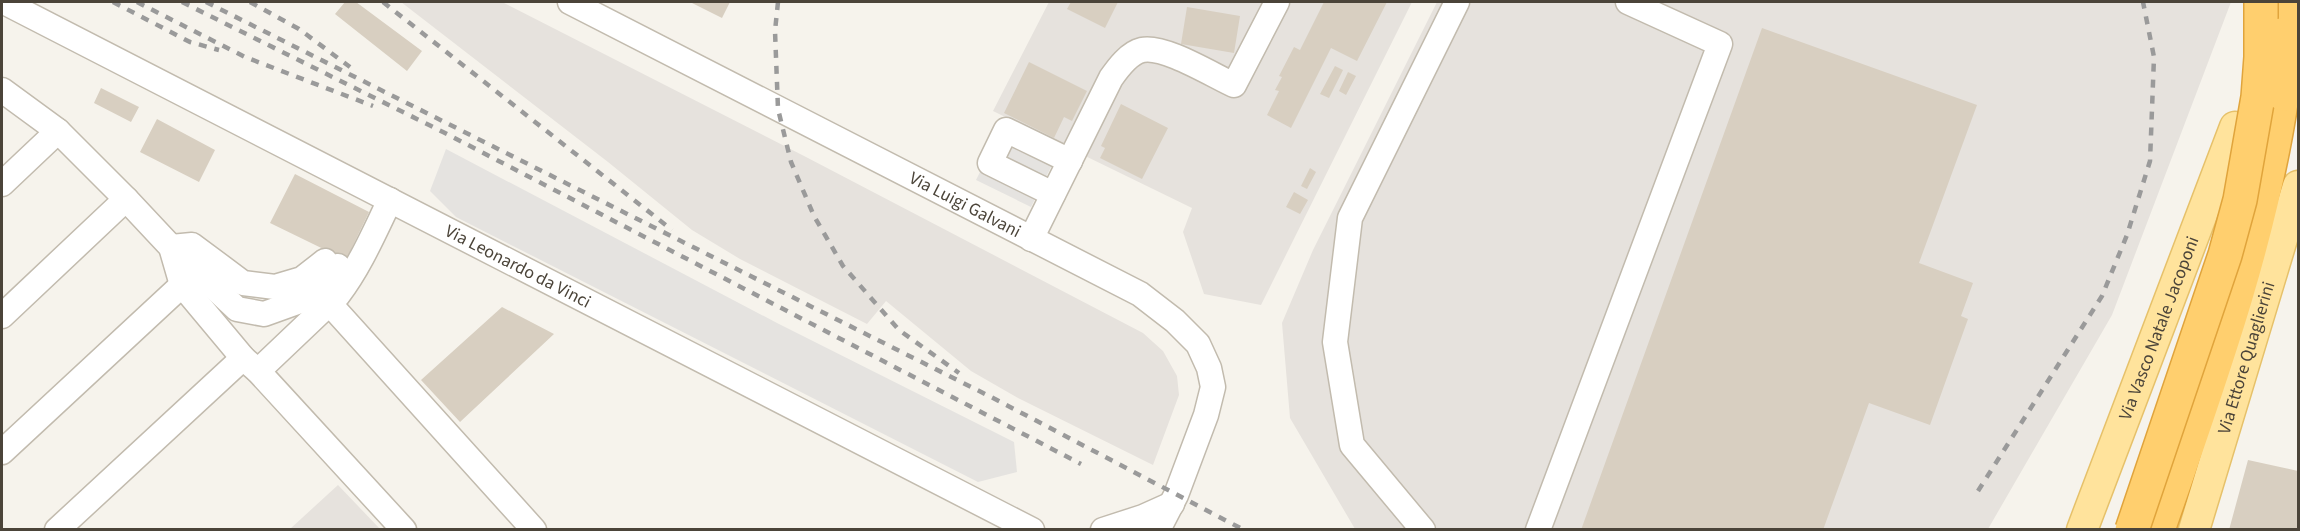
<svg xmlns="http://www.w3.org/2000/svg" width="2300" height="531" viewBox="0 0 2300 531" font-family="'Source Sans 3',sans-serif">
<rect width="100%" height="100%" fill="#f6f3ec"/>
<!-- industrial -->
<path fill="#e6e2dd" d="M 401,2 L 502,2 L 806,157 L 1143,333 L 1163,351 L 1177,376 L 1179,395 L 1153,465 L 1018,398 L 971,371 L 886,301 L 867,324 L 740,259 L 692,230 L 608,162 Z
M 1049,2 L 1412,2 L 1261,305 L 1204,294 L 1183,232 L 1192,208 L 993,111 Z
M 1437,2 L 2231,2 L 2112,315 L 1988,529 L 1355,529 L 1290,418 L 1282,323 L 1313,250 Z
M 338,485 L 380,529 L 290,529 Z"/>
<!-- parking -->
<path fill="#e5e3e0" d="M 1004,124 L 1059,151 L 1031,207 L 976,180 Z
M 446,149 L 777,323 L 1014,442 L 1017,472 L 978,482 L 456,217 L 430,191 Z"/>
<!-- building -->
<path fill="#d8cfc1" d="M 345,2 L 356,2 L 422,51 L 407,71 L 335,14 Z
M 690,2 L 730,2 L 722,18 Z
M 1071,2 L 1118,2 L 1105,28 L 1067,9 Z
M 1324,2 L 1387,2 L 1357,61 L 1331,48 L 1291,128 L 1267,115 L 1279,91 L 1275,90 L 1282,77 L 1279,76 L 1294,47 L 1300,50 Z
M 1187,7 L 1240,16 L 1234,53 L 1181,44 Z
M 1762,28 L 1977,105 L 1919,263 L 1973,283 L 1961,316 L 1968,319 L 1930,425 L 1869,403 L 1823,530 L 1581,530 Z
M 1029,62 L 1087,91 L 1072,121 L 1064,117 L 1054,138 L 1004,113 Z
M 1335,66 L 1343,70 L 1329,98 L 1320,94 Z
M 1348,72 L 1356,76 L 1346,95 L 1339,91 Z
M 101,88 L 139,107 L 131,122 L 94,103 Z
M 1121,104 L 1168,128 L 1142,179 L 1100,158 L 1105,148 L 1101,146 Z
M 157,119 L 215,150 L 199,182 L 140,152 Z
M 1310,168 L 1316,172 L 1307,189 L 1301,186 Z
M 295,174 L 369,212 L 346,260 L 270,223 Z
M 1294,192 L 1308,200 L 1300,214 L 1286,207 Z
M 502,307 L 554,334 L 460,422 L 421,380 Z
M 2248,460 L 2298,471 L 2298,530 L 2229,530 Z"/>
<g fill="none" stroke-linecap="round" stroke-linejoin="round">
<!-- minor casing -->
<g stroke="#c2bbae" stroke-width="27">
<g id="minor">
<path id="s1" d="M 4,2 L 1032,530"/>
<path id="s2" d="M 570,2 L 1140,294 L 1175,321 L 1198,344 L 1209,368 L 1213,387 L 1206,415 L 1176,495 L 1158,530"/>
<path d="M 2,90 L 58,131 L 126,199 L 171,247 L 182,285 L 243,358 L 258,371 L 404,530"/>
<path d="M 2,184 L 58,131"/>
<path d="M 1053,194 L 990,163 L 1006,130 L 1070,161"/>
<path d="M 1031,239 L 1111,78 C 1118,68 1129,53 1142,50 C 1164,45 1212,75 1234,85 L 1277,2"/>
<path d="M 171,247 L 237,309 L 264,314 L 303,300 L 317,292 L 338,266"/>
<path d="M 171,247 L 192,245 L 243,283 L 275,287 L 302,279 L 325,261"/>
<path d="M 317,292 L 329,303 L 534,530"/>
<path d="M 2,316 L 126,199"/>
<path d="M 258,371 L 338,295 C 360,266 374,233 390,200"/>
<path d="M 2,452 L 182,285"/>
<path d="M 57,530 L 243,358"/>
<path d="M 1103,530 L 1143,517 L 1172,504"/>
<path d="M 1423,530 L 1352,445 L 1335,342 L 1350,218 L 1457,2"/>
<path d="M 1538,530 L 1720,44 L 1628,2"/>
</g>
</g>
<!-- major casing -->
<g stroke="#e6c16a" stroke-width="33">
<g id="major">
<path id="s3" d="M 2082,530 L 2235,127"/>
<path id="s4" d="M 2194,530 L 2298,186"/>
</g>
</g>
<!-- highway casing -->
<g stroke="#e0a43c" stroke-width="36">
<path id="highway" d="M 2158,530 C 2207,388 2260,245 2282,96 C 2287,62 2292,37 2292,2"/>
</g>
<!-- minor -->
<use href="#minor" stroke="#fff" stroke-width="24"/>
<!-- major -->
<use href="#major" stroke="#ffe39c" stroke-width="30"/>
<!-- highway -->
<use href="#highway" stroke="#ffcf6e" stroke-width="33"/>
<!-- rail -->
<path stroke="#9a9a9a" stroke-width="4.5" stroke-dasharray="8 8" stroke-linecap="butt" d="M 113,2 L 190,42 L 219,50
M 137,2 L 245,57 L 373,106
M 182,2 L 443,132 L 1081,464
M 206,2 L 995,399 L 1244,530
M 250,2 L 299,29 L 350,67
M 383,2 L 672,230
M 778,2 L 775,31 L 778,109 L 791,162 L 814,216 L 843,266 L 899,330 L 959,373
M 1978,491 L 2102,296 L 2127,235 L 2150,161 L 2154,57 L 2143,2"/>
<!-- highway-bridge casing -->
<g stroke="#e0a43c" stroke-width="36" stroke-linecap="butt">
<path id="highway-bridge" d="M 2282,35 L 2283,94
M 2132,530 L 2225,255 L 2240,200 L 2258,97 L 2261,57 L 2261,2"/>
</g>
<!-- highway-bridge -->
<use href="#highway-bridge" stroke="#ffcf6e" stroke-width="33"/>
</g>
<g text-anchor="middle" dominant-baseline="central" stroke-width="4.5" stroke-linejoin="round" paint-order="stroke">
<!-- street labels -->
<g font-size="18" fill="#4b4439" stroke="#fff">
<text stroke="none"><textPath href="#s2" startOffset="444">Via Luigi Galvani</textPath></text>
<text stroke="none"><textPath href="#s1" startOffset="578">Via Leonardo da Vinci</textPath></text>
<text stroke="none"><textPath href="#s3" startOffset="216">Via Vasco Natale Jacoponi</textPath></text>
<text stroke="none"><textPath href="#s4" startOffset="180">Via Ettore Quaglierini</textPath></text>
</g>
</g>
<!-- border -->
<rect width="2300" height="531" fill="none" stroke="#4b4439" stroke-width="6"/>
</svg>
